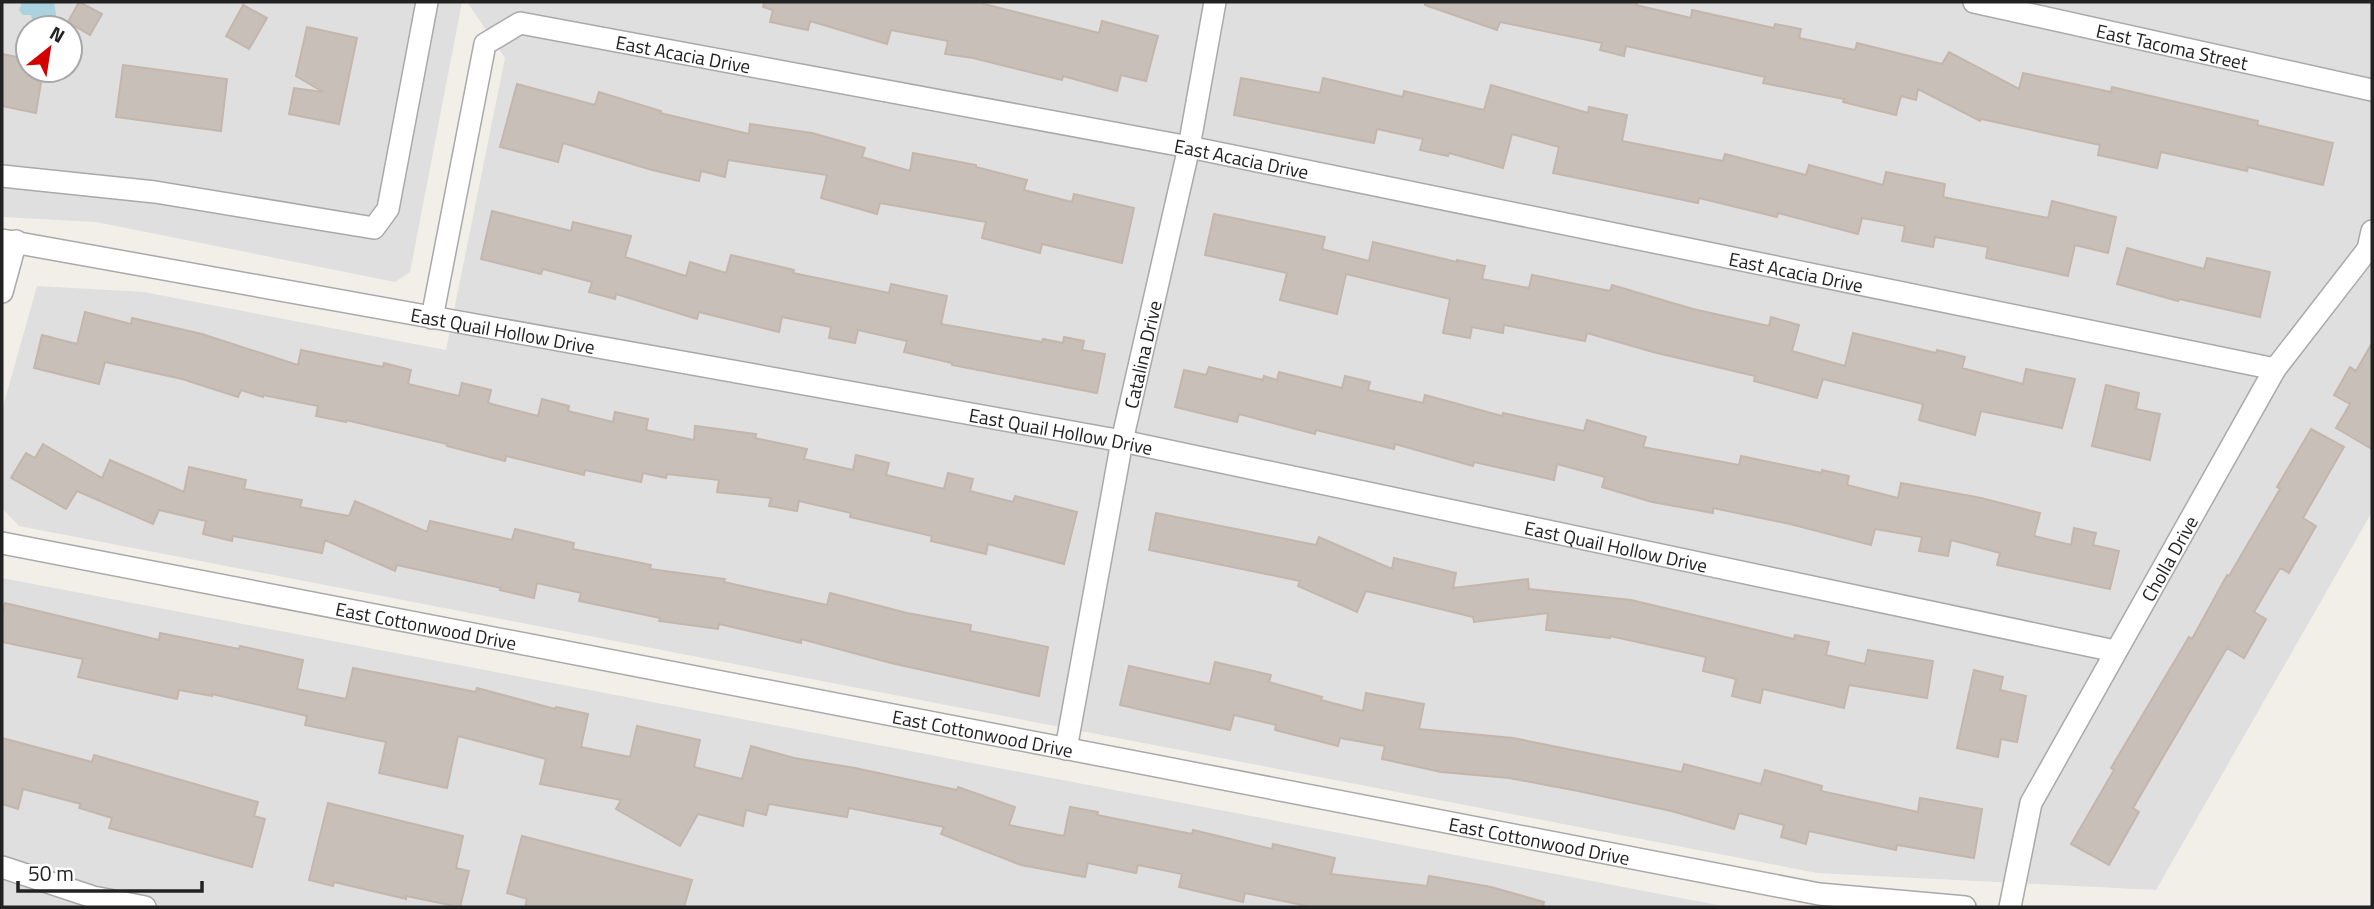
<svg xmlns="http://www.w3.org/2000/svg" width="2374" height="909" viewBox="0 0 2374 909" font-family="'Titillium Web',sans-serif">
<rect width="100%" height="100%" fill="#f2efe9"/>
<!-- residential -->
<path fill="#e0dfdf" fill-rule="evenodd" d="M 2,2 L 462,2 L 410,272 L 395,282 L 96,222 L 2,217 ZM 28,28 L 70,28 L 70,70 L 28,70 Z
M 467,2 L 2372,2 L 2372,512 L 2156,890 L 1817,873 L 19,526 L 2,508 L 2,410 L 37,286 L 144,292 L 446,350 L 505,58 Z
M 2,578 L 1728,907 L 2,907 Z"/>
<!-- water -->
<path fill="#aad3df" d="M 22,2 L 54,2 L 57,21 L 53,28 C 39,28 35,29 31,15 L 23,15 L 19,10 Z"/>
<!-- building -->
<path fill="#c7bfb8" stroke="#c4b6ab" stroke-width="2" d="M 79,2 L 102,14 L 90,35 L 68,22 Z
M 764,2 L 984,2 L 984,4 L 1099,33 L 1102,21 L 1158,36 L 1146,81 L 1121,75 L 1117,91 L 1063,76 L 1062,80 L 973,58 L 945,54 L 948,41 L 891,30 L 887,44 L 810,21 L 808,30 L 770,22 L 773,10 L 763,7 Z
M 1425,2 L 1637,2 L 1636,5 L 1691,18 L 1692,10 L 1774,28 L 1775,24 L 1801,29 L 1799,38 L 1855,50 L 1857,43 L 1942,64 L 1949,52 L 2019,89 L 2023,73 L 2111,92 L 2112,87 L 2258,121 L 2257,125 L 2333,143 L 2323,185 L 2248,167 L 2247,171 L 2161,152 L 2157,168 L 2098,155 L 2100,145 L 1981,119 L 1980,121 L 1918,89 L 1916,100 L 1901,96 L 1896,115 L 1843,102 L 1844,99 L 1763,83 L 1765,77 L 1626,46 L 1624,56 L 1600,50 L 1602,43 L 1500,22 L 1497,30 L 1425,5 Z
M 243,5 L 267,18 L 249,49 L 226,36 Z
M 307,27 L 357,38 L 339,124 L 289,114 L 294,88 L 323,92 L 296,76 Z
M 2,54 L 28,59 L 28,70 L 43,70 L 36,113 L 2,106 Z
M 123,65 L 227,79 L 221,131 L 116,117 Z
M 1241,78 L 1320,93 L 1323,78 L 1403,97 L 1404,91 L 1484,110 L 1491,85 L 1588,113 L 1589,107 L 1627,115 L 1622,141 L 1723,161 L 1725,154 L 1806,175 L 1809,165 L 1883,185 L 1886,172 L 1945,184 L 1943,197 L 2048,218 L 2052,201 L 2116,217 L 2108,253 L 2075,245 L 2068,276 L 1986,258 L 1988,247 L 1935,237 L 1933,247 L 1902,241 L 1905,226 L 1862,218 L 1858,234 L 1778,213 L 1777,217 L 1699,198 L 1698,203 L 1553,173 L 1559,147 L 1512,134 L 1503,168 L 1449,153 L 1448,156 L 1420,150 L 1423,139 L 1377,129 L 1374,143 L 1234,115 Z
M 517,84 L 595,105 L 599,92 L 661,111 L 660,113 L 749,134 L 750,124 L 812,133 L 865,148 L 862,157 L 910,171 L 913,153 L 976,165 L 976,167 L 1027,180 L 1024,190 L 1072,202 L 1074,194 L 1134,208 L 1122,263 L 1042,244 L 1040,253 L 982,238 L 986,222 L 880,203 L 877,214 L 821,198 L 827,175 L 728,160 L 725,177 L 701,171 L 699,181 L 652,170 L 563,143 L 558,162 L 500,147 Z
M 492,211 L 571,231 L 573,222 L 631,236 L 625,257 L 686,276 L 690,262 L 726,273 L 731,255 L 794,270 L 793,273 L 889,293 L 891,284 L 947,296 L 941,324 L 1042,342 L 1043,339 L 1063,343 L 1064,337 L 1084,341 L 1082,350 L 1105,354 L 1097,393 L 952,365 L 952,363 L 904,352 L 907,341 L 858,330 L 855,343 L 829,338 L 831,327 L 782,317 L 779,332 L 699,312 L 697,319 L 616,294 L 615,299 L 589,292 L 592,282 L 543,269 L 541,274 L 481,259 Z
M 1214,214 L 1325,237 L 1322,249 L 1369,261 L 1373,242 L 1457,262 L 1457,260 L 1485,266 L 1482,279 L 1529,288 L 1532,275 L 1610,291 L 1612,285 L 1693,309 L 1769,326 L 1771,317 L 1799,325 L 1792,351 L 1845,366 L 1853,333 L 1936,353 L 1937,350 L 1965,357 L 1962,368 L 2023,384 L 2026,369 L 2075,379 L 2062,428 L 1981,411 L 1975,435 L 1919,420 L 1923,404 L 1823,379 L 1817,398 L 1754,381 L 1755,376 L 1653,352 L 1587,333 L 1585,341 L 1504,325 L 1503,333 L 1472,327 L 1470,338 L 1443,333 L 1450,299 L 1346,274 L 1337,314 L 1280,300 L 1287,273 L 1205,255 Z
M 2127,248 L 2204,269 L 2207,258 L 2270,272 L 2260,317 L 2179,299 L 2178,301 L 2117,284 Z
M 85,312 L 131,324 L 132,318 L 202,334 L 298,365 L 301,350 L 383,367 L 384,363 L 411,370 L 408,384 L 459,396 L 462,383 L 491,390 L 488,403 L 538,416 L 542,399 L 569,406 L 568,411 L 613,422 L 615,412 L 648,419 L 646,430 L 694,440 L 695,426 L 756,434 L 755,438 L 807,449 L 804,459 L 853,470 L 856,455 L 889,463 L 886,475 L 944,489 L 948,473 L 973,479 L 970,491 L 1013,502 L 1015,496 L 1077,512 L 1064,564 L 988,544 L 986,554 L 931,541 L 932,536 L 850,517 L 851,513 L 799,501 L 797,511 L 769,506 L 771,498 L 717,492 L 719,480 L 667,474 L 666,478 L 643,473 L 641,482 L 585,470 L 584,475 L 506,456 L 505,461 L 447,446 L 447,444 L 346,420 L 346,422 L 316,416 L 318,406 L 263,395 L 263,397 L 241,390 L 238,397 L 182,379 L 105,362 L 99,384 L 34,368 L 42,335 L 77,344 Z
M 2372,343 L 2372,449 L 2336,428 L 2350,404 L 2334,395 L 2350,367 L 2356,371 Z
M 1209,367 L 1263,380 L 1264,376 L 1277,380 L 1279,372 L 1342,388 L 1345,376 L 1370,382 L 1368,390 L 1423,403 L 1425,395 L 1502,416 L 1503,413 L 1584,431 L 1587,420 L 1646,437 L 1643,447 L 1739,465 L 1741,456 L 1822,473 L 1822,470 L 1849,476 L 1847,485 L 1898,498 L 1901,483 L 1981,498 L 2040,513 L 2034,536 L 2071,545 L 2074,528 L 2096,533 L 2093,545 L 2119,551 L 2110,589 L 1997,565 L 2000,553 L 1951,540 L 1948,556 L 1919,551 L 1922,537 L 1875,529 L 1871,545 L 1790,524 L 1713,508 L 1713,513 L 1652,502 L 1602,487 L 1605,477 L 1557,464 L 1554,480 L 1474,462 L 1473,466 L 1395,444 L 1394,449 L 1316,430 L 1315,434 L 1239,414 L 1237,422 L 1175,407 L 1184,370 L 1206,375 Z
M 2106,385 L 2139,393 L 2136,409 L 2160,414 L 2150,460 L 2092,446 Z
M 2311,429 L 2344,447 L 2303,518 L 2316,526 L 2289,573 L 2280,568 L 2254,612 L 2266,619 L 2244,658 L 2227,648 L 2133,808 L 2139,812 L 2109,865 L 2071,844 L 2114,770 L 2111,768 L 2189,637 L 2192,639 L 2227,575 L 2229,576 L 2280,489 L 2277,487 Z
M 43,444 L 102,478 L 110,460 L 184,492 L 189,467 L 246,480 L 244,489 L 302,500 L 300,507 L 349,516 L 355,501 L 427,532 L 430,521 L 512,540 L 515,529 L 574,543 L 573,549 L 651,565 L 650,569 L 725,579 L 724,582 L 827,605 L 830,593 L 907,613 L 971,625 L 970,631 L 1048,647 L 1039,696 L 891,663 L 801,639 L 801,643 L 719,624 L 718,629 L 659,621 L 660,618 L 579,601 L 581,593 L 537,583 L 534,598 L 500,590 L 501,588 L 397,565 L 395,571 L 325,540 L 322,553 L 233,536 L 232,541 L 203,534 L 206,521 L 159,510 L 153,524 L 77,491 L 66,509 L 11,478 L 26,453 L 35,458 Z
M 1156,513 L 1316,545 L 1319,537 L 1392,569 L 1394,558 L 1456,573 L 1453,588 L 1528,579 L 1529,589 L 1631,600 L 1794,639 L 1795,635 L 1829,642 L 1826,655 L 1865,664 L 1868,650 L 1933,661 L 1927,698 L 1849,685 L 1844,708 L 1763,689 L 1760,703 L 1732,696 L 1736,679 L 1703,671 L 1706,657 L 1610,636 L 1610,638 L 1546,630 L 1548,613 L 1474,622 L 1473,617 L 1366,591 L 1357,612 L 1298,586 L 1300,581 L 1149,550 Z
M 5,603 L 159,640 L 160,633 L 239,649 L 240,646 L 303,660 L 297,689 L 346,699 L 353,668 L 476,692 L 477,688 L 555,709 L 556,707 L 588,714 L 581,747 L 630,757 L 637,726 L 700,740 L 694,767 L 742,779 L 751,746 L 794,758 L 855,768 L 957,790 L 958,787 L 1015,807 L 1009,825 L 1064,836 L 1070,807 L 1098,812 L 1097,815 L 1192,834 L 1193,830 L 1272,849 L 1273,844 L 1335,858 L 1331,874 L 1427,886 L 1429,876 L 1491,887 L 1544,902 L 1543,907 L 1311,907 L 1245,893 L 1243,902 L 1179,887 L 1182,874 L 1138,865 L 1136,873 L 1088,863 L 1085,877 L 1021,865 L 941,834 L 944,827 L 849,808 L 847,817 L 769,804 L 766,815 L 746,810 L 743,826 L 698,814 L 680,846 L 616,809 L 621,800 L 540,784 L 546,759 L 458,736 L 447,788 L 379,773 L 386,742 L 305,725 L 307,716 L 212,694 L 212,696 L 179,690 L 177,699 L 78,677 L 83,659 L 2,642 L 2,617 Z
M 1215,662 L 1271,675 L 1269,682 L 1322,697 L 1321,700 L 1363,711 L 1366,693 L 1424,704 L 1419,729 L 1513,738 L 1682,772 L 1684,764 L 1761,784 L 1765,770 L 1822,786 L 1821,791 L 1918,812 L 1920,798 L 1982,809 L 1974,858 L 1897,845 L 1896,850 L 1809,831 L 1806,844 L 1781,837 L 1784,825 L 1739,813 L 1734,829 L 1671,811 L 1578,791 L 1509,778 L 1441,772 L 1382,759 L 1385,746 L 1340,738 L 1338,746 L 1275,730 L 1276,725 L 1234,715 L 1230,730 L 1120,705 L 1129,666 L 1210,684 Z
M 1974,670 L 2003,677 L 2000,690 L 2026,696 L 2017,742 L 2001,739 L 1998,757 L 1957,748 Z
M 2,738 L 92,762 L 94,755 L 258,802 L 254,816 L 265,819 L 252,867 L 109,828 L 112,818 L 79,808 L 81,804 L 23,789 L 18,809 L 2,804 Z
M 328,803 L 463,836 L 456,868 L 469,871 L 460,907 L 406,896 L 406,899 L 334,882 L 333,886 L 309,880 Z
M 522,836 L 692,880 L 684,907 L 525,907 L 527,899 L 507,893 Z"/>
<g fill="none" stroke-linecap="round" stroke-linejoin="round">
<!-- street casing -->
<g stroke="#a9a9a9" stroke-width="24">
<g id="street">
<path id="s1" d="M 1974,2 L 2372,90"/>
<path d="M 2,176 L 155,192 L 374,228 L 388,209 L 427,2"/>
<path id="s2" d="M 2,240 L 1122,441 L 2115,651"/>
<path d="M 2,292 L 16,241"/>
<path id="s3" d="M 432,318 L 485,44 L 520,23 L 1189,147 L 2275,369"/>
<path id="s4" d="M 2,543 L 1819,894 L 1965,907"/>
<path id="s5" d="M 1066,749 L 1122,441 L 1189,147 L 1215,2"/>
<path d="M 2,867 L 93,897 L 145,907"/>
<path id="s6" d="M 2010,907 L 2031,803 L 2275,369 L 2368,249 L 2372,231"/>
</g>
</g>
<!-- street -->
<use href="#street" stroke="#fff" stroke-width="21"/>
</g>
<g text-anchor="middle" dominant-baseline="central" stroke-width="6" stroke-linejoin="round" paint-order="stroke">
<!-- street labels -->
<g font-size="19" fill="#222" stroke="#fff">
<text stroke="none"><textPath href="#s1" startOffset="203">East Tacoma Street</textPath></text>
<text stroke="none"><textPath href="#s3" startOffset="486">East Acacia Drive</textPath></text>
<text stroke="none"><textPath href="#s3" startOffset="1054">East Acacia Drive</textPath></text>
<text stroke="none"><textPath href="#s3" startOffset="1620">East Acacia Drive</textPath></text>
<text stroke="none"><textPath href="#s2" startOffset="509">East Quail Hollow Drive</textPath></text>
<text stroke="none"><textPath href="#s5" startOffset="402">Catalina Drive</textPath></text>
<text stroke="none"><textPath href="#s2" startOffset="1076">East Quail Hollow Drive</textPath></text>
<text stroke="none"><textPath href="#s2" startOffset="1643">East Quail Hollow Drive</textPath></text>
<text stroke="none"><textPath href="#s6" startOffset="387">Cholla Drive</textPath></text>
<text stroke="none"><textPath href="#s4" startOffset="432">East Cottonwood Drive</textPath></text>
<text stroke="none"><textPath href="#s4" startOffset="999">East Cottonwood Drive</textPath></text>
<text stroke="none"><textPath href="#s4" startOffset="1566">East Cottonwood Drive</textPath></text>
</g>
</g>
<!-- border -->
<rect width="2374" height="909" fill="none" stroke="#222222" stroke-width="7"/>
<!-- north arrow -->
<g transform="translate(49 49) rotate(30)"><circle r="33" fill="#ffffff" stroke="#a7a7a7" stroke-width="2"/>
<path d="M0-5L12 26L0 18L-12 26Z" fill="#d40000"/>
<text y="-10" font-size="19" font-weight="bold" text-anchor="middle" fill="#222222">N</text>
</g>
<!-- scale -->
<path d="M18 881v10h184v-10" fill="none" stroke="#222222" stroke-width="3.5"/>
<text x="28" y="881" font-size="21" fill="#222222" stroke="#ffffff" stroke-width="5" paint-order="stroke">50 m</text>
</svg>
